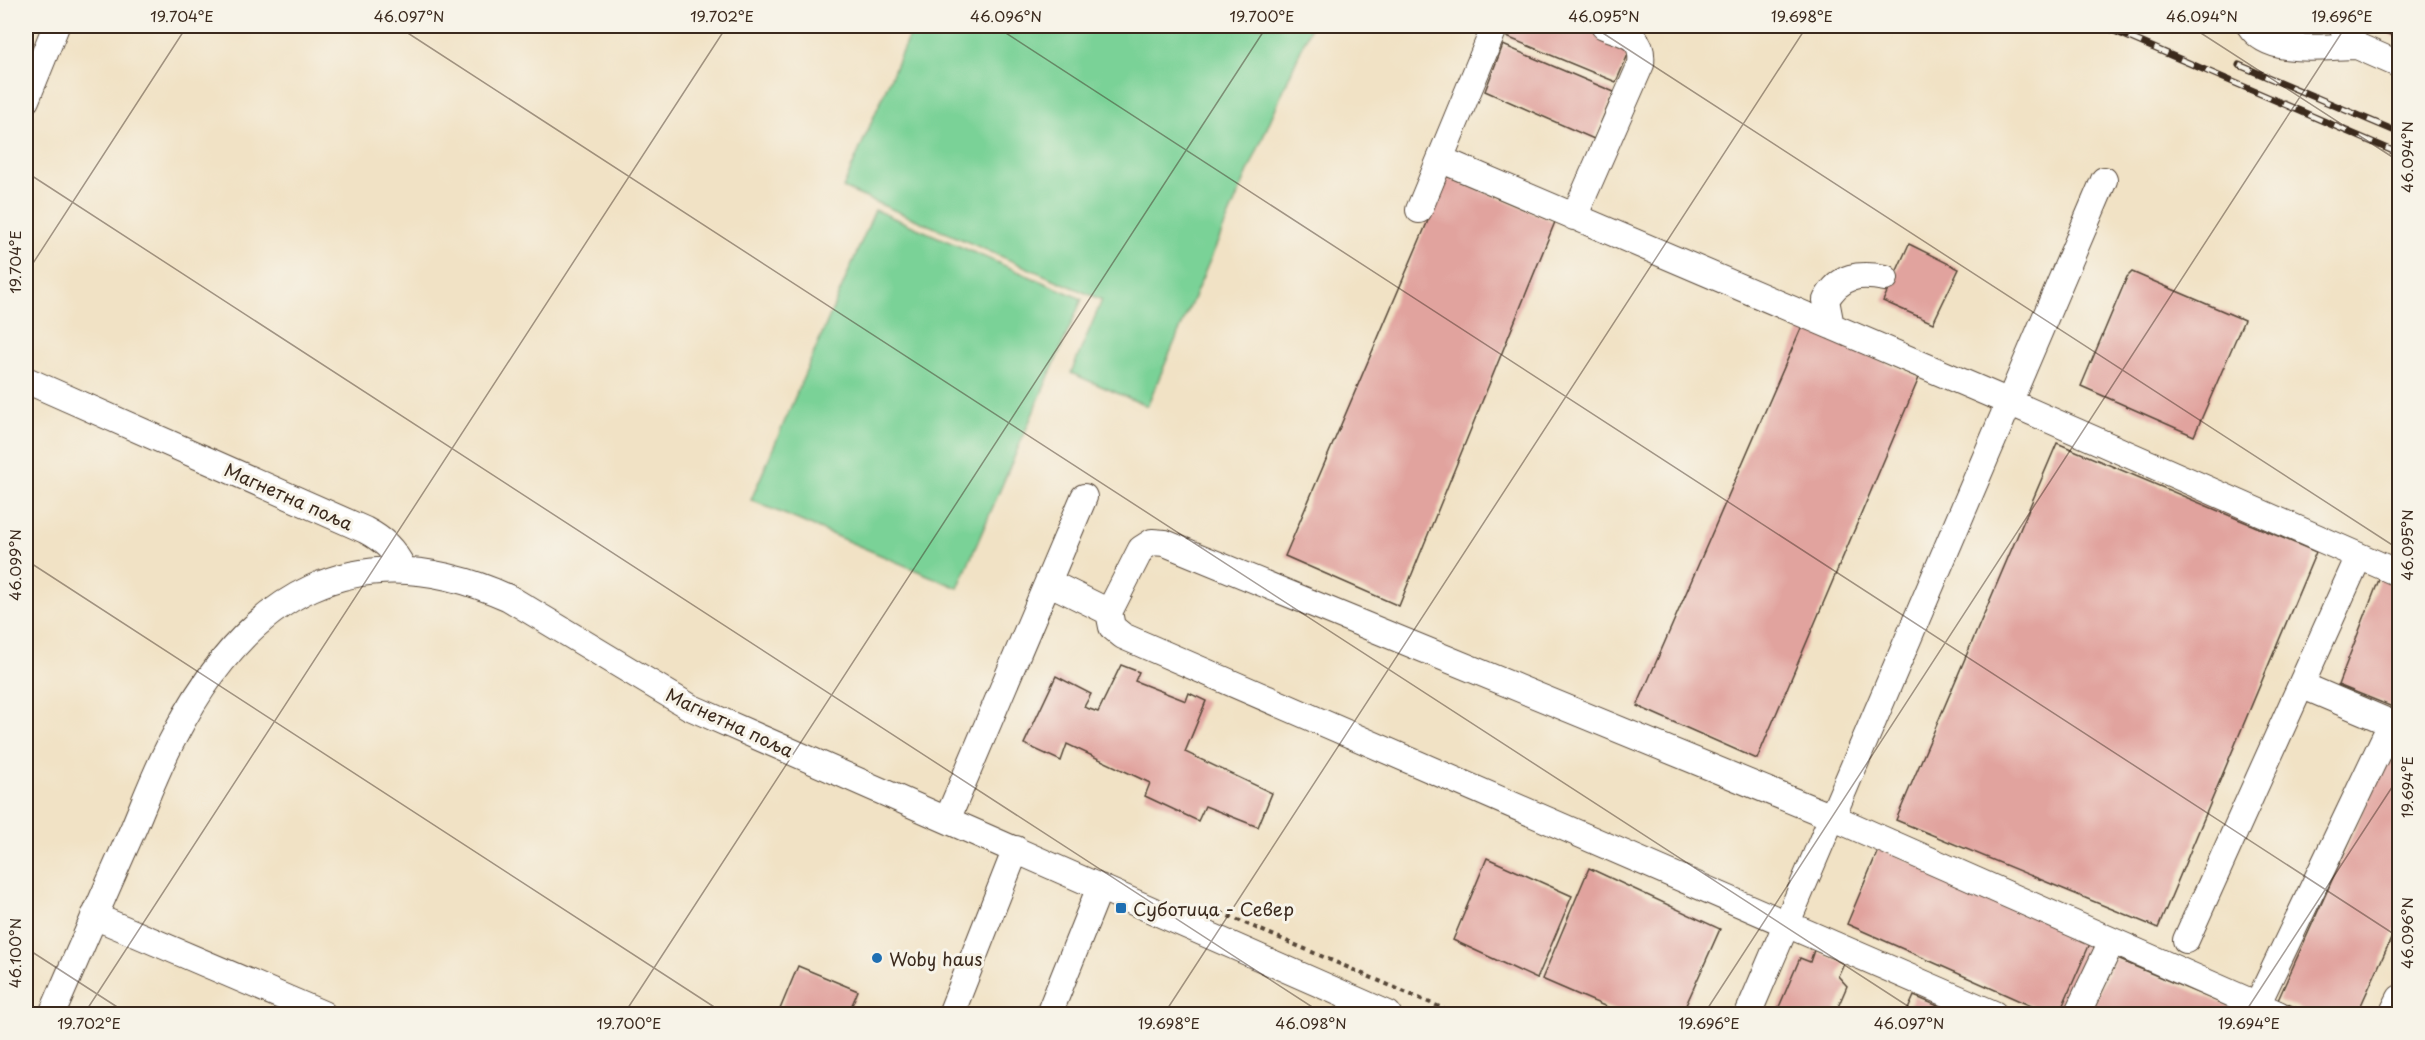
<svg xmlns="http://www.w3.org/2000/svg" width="2425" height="1040" viewBox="0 0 2425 1040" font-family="'Playpen Sans',sans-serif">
<rect width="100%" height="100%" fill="#f7f3e8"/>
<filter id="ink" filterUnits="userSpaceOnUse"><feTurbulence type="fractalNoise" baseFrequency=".0167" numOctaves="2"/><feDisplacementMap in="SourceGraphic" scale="12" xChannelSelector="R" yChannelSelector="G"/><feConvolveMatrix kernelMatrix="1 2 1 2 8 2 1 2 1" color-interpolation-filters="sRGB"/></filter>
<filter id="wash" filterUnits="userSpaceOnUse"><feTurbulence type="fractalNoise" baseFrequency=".008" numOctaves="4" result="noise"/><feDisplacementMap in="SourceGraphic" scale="24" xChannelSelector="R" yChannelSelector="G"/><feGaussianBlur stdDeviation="1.35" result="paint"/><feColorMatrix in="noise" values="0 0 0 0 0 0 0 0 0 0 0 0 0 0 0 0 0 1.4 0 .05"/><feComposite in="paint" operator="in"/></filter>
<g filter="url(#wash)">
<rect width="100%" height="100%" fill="#f1e2c5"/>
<!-- green -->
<path fill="#7ad297" stroke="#5a7e5a" stroke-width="1.5" d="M 913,26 L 1311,26 L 1147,406 L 1071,373 L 1102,300 L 843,188 Z
M 875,210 L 1082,299 L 958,588 L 751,500 Z"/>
<g id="blocks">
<!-- building -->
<path fill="#e1a39e" d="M 1511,26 L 1591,26 L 1633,43 L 1616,82 L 1507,37 Z
M 2368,26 L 2400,26 L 2400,39 Z
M 1503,45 L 1614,92 L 1594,139 L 1485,91 Z
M 1447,176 L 1555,222 L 1399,606 L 1285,556 Z
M 1909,244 L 1959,269 L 1933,323 L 1883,301 Z
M 2132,272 L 2244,320 L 2194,436 L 2081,386 L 2127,277 Z
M 1802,326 L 1919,378 L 1757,759 L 1637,706 Z
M 2057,443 L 2316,552 L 2158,928 L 1896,820 Z
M 2380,577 L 2400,586 L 2400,710 L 2338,685 Z
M 1121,665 L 1139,672 L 1135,681 L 1186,701 L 1189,693 L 1206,701 L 1185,752 L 1272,793 L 1258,827 L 1205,806 L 1198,821 L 1145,796 L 1150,783 L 1067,744 L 1061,761 L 1024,744 L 1056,676 L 1091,694 L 1084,707 L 1098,712 Z
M 2396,738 L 2400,739 L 2400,919 L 2357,1014 L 2311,1014 L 2278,1000 Z
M 1879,848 L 2092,939 L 2059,1014 L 2049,1014 L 1847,924 Z
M 1487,858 L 1572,896 L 1537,979 L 1453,940 Z
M 1589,868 L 1720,929 L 1682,1014 L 1623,1014 L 1542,979 Z
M 1814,950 L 1844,963 L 1838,976 L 1847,986 L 1835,1014 L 1776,1014 L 1800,958 L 1810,962 Z
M 2115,958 L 2247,1014 L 2088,1014 Z
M 798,966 L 858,991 L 848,1014 L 778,1014 Z
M 1914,996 L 1957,1014 L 1906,1014 Z"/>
</g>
</g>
<g filter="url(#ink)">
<use href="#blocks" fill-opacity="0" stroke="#564637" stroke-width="1.5"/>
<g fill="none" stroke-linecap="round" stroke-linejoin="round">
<!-- minor casing -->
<g stroke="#564637" stroke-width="28">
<path id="minor" d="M 2250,26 C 2270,57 2325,46 2357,46
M 2342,26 L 2357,46 L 2400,65
M 26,100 L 56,26
M 1440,159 L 2009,402 L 2400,574
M 1419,210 L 1495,26
M 1574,217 L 1641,64 C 1644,36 1627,35 1604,26
M 1831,326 L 1826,300 C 1840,275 1859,273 1885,278
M 26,380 L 365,530 C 384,540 393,549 403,568
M 1048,582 L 1109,612
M 2301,685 L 2400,727
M 947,820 L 1084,497
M 94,916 L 323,1014
M 2186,940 L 2359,556
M 2257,1005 L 2391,724
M 52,1014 C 79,952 106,889 134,827 C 147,796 159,764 175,735 C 247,595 356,529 509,598 L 690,707 L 1388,1014
M 951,1014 L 1016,849
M 1049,1014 L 1100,887
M 1748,1014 L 2104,180
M 1994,1014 L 1123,636 L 1112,627 L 1109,612 L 1141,549 L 1152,542 L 1165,543 L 1832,817 L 2278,1014
M 2077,1014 L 2112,941
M 2392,1014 L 2400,998"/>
</g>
<!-- path -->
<path stroke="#564637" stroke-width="4" stroke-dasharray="4.5 4.5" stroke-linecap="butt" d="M 1212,909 L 1456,1014"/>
<!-- minor -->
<use href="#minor" stroke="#fff" stroke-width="26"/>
<!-- rail casing -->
<g stroke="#3b2a1e" stroke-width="7">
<path id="rail" d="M 2103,26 L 2400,154
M 2239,65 L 2400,133"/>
</g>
<!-- rail -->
<use href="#rail" stroke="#f7f3e8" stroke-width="4.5" stroke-dasharray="14" stroke-linecap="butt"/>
</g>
</g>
<!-- ticks -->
<path fill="none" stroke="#3b2a1e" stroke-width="1.5" stroke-opacity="0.45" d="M 397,26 L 1920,1014M 995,26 L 2400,938M 1592,26 L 2400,550M 2190,26 L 2400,162M 26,172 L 1323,1014M 26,274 L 187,26M 26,560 L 725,1014M 26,948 L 128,1014M 84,1014 L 727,26M 624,1014 L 1267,26M 1164,1014 L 1807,26M 1704,1014 L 2346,26M 2244,1014 L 2400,775"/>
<!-- markers -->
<g fill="#1f6fb2" stroke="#f7f3e8" stroke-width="2">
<rect x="1115" y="902" width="12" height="12" rx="3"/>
<circle cx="877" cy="958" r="6"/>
</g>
<g text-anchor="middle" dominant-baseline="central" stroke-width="6" stroke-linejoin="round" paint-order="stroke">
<!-- street labels -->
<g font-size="18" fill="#3b2a1e" stroke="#f7f3e8">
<text transform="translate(289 496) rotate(24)">Магнетна поља</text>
<text transform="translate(730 722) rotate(25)">Магнетна поља</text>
</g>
<!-- poi labels -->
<g font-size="18" fill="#3b2a1e" stroke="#f7f3e8" text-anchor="start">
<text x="1133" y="908">Суботица - Север</text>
<text x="889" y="958">Woby haus</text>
</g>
</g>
<!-- margin -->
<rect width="2425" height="1040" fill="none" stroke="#f7f3e8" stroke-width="66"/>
<rect x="33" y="33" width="2359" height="974" fill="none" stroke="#3b2a1e" stroke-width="2"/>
<g font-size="15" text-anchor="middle" fill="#3b2a1e">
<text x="182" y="22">19.704°E</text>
<text x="409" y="22">46.097°N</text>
<text x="722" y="22">19.702°E</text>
<text x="1006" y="22">46.096°N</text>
<text x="1262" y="22">19.700°E</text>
<text x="1604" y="22">46.095°N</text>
<text x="1802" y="22">19.698°E</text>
<text x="2202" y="22">46.094°N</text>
<text x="2342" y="22">19.696°E</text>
<text transform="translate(2408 157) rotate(-90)" y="5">46.094°N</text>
<text transform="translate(16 262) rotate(-90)" y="5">19.704°E</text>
<text transform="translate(2408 545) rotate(-90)" y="5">46.095°N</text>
<text transform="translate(16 565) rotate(-90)" y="5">46.099°N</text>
<text transform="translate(2408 787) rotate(-90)" y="5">19.694°E</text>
<text transform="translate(2408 933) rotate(-90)" y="5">46.096°N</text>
<text transform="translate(16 953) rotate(-90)" y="5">46.100°N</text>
<text x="89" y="1029">19.702°E</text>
<text x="629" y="1029">19.700°E</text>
<text x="1169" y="1029">19.698°E</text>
<text x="1311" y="1029">46.098°N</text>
<text x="1709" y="1029">19.696°E</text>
<text x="1909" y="1029">46.097°N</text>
<text x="2249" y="1029">19.694°E</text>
</g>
</svg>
